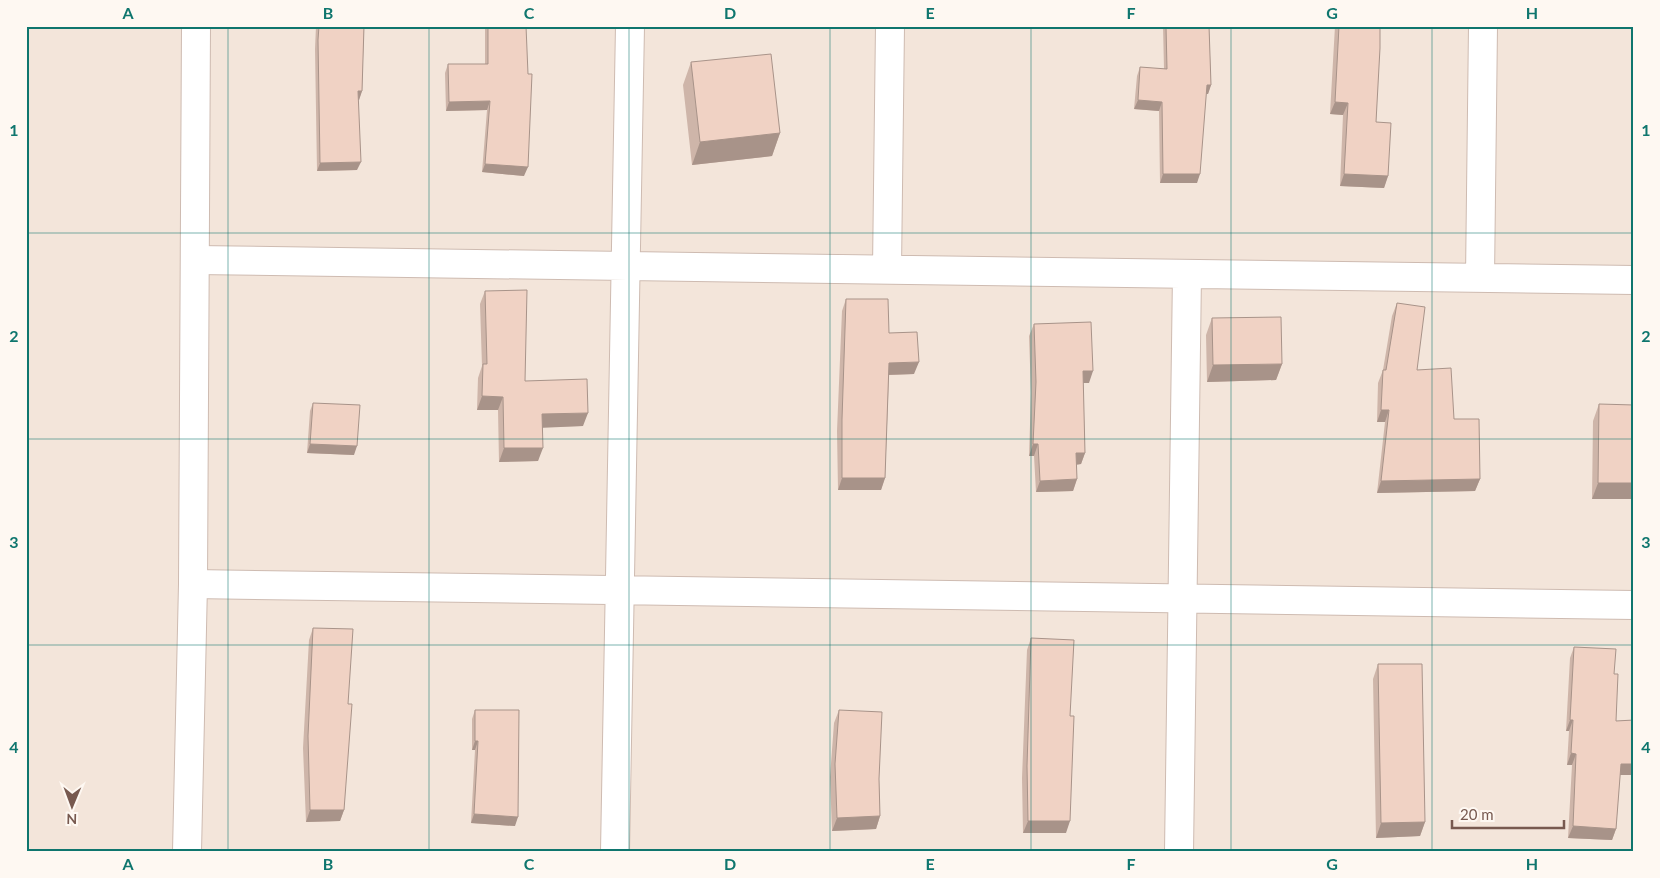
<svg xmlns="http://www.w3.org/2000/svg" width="1660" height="878" viewBox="0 0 1660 878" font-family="Lato,sans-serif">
<rect width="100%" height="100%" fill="#fcf4eb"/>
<!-- residential -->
<path fill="#f3e5da" d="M 26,26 L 1634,26 L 1634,852 L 26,852 Z"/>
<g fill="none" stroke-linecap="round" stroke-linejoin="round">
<!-- minor casing -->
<g stroke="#cebbb1" stroke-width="30">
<path id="minor" d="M 195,260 L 1634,280
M 887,269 L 890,26
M 1480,278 L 1483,26
M 193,584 L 1634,605
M 615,852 L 630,26
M 1179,852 L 1187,274"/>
</g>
<!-- tertiary casing -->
<g stroke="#cebbb1" stroke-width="30">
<path id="tertiary" d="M 187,852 L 193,584 L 196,26"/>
</g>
<!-- minor -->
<use href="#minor" stroke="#fff" stroke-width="28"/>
<!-- tertiary -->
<use href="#tertiary" stroke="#fff" stroke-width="28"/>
</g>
<!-- wall -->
<path fill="#ceb5a9" d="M 316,26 L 364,26 L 362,91 L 359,100 L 358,100 L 357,170 L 317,171 L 315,49 Z
M 485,26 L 526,26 L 524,176 L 482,172 L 487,110 L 446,111 L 445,73 L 448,64 L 485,64 Z
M 1163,26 L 1209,26 L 1211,85 L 1208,94 L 1206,94 L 1197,183 L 1160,183 L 1159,111 L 1134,109 L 1137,76 L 1140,67 L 1164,69 Z
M 1335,26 L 1380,26 L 1376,122 L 1388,176 L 1384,188 L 1340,186 L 1343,115 L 1330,114 Z
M 691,62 L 780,133 L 772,156 L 692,165 L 683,85 Z
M 485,291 L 525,381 L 583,426 L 543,427 L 538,461 L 499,462 L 498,410 L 477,410 L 478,378 L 482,366 L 480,304 Z
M 846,299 L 889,333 L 914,374 L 889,375 L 885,478 L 881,490 L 838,490 L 837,431 L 842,311 Z
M 1397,303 L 1417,370 L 1454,419 L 1480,479 L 1475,491 L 1377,493 L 1385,422 L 1377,422 L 1378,383 L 1383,370 L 1392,316 Z
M 1212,318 L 1282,364 L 1276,380 L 1207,382 L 1206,335 Z
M 1034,324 L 1089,383 L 1083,383 L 1085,453 L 1081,464 L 1076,465 L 1077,479 L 1073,491 L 1036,492 L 1034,456 L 1029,456 L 1031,393 L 1029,336 Z
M 313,403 L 354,455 L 307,453 L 310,411 Z
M 1599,404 L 1633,499 L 1592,499 L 1593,421 Z
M 313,628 L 348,704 L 344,810 L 340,821 L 306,822 L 303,748 L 309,640 Z
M 1031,638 L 1066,833 L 1023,833 L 1022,778 L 1027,650 Z
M 1574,647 L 1614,674 L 1616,721 L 1634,720 L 1634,775 L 1620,775 L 1616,829 L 1612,840 L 1568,838 L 1572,765 L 1567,765 L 1569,731 L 1566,731 L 1570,658 Z
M 1378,664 L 1425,822 L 1420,836 L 1376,838 L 1373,679 Z
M 475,710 L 515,826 L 471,823 L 475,750 L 472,750 L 472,719 Z
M 839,710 L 879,779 L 880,816 L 876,829 L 832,831 L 830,777 L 834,723 Z"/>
<!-- shaded-wall -->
<path fill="#a89389" d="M 1207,85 L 1211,85 L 1208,94 L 1204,94 Z
M 358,91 L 362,91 L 359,100 L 355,100 Z
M 1138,100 L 1162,102 L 1159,111 L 1134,109 Z
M 490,101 L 487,110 L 446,111 L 449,102 Z
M 1335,102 L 1348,103 L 1343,115 L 1330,114 Z
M 780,133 L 772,156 L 692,165 L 700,142 Z
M 361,162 L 357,170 L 317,171 L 320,163 Z
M 485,164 L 528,167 L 524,176 L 482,172 Z
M 1163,174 L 1200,174 L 1197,183 L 1160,183 Z
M 1344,174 L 1388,176 L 1384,188 L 1340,186 Z
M 919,362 L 914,374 L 885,375 L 889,363 Z
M 1282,364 L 1276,380 L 1207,382 L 1213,365 Z
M 1083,371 L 1093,371 L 1089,383 L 1079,383 Z
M 482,396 L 503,397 L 498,410 L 477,410 Z
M 1381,410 L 1389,410 L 1385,422 L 1377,422 Z
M 588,413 L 583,426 L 538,428 L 542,414 Z
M 310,444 L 357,446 L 354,455 L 307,453 Z
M 1033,444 L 1038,444 L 1034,456 L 1029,456 Z
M 504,448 L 543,448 L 538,461 L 499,462 Z
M 1076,453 L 1085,453 L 1081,464 L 1072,465 Z
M 842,478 L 885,478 L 881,490 L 838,490 Z
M 1077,479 L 1073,491 L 1036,492 L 1040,481 Z
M 1480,479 L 1475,491 L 1377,493 L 1381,481 Z
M 1598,483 L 1634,483 L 1633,499 L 1592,499 Z
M 1570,720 L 1573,720 L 1569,731 L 1566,731 Z
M 475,741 L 478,741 L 475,750 L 472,750 Z
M 1571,753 L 1576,754 L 1572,765 L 1567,765 Z
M 1621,764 L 1634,764 L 1634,775 L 1617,775 Z
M 310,810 L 344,810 L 340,821 L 306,822 Z
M 474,814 L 518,817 L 515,826 L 471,823 Z
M 880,816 L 876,829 L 832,831 L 837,818 Z
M 1028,821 L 1070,821 L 1066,833 L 1023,833 Z
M 1425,822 L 1420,836 L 1376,838 L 1381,823 Z
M 1573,826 L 1616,829 L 1612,840 L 1568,838 Z"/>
<!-- building -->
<path fill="#f0d2c4" stroke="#a89389" d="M 319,26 L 364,26 L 362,91 L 358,91 L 361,162 L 320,163 L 318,40 Z
M 488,26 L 526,26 L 528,74 L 532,74 L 528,167 L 485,164 L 490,101 L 449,102 L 448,64 L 488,64 Z
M 1166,26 L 1209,26 L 1211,85 L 1207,85 L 1200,174 L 1163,174 L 1162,102 L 1138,100 L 1140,67 L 1167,69 Z
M 1339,26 L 1380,26 L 1380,48 L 1376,122 L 1391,123 L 1388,176 L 1344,174 L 1348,103 L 1335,102 Z
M 771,54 L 780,133 L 700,142 L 691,62 Z
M 527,290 L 525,381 L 587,379 L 588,413 L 542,414 L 543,448 L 504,448 L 503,397 L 482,396 L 483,364 L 487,364 L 485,291 Z
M 846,299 L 888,299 L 889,333 L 917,332 L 919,362 L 889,363 L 885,478 L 842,478 L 842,419 Z
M 1397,303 L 1425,307 L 1417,370 L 1451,368 L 1454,419 L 1479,419 L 1480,479 L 1381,481 L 1389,410 L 1381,410 L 1383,370 L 1386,370 Z
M 1281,317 L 1282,364 L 1213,365 L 1212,318 Z
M 1091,322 L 1093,371 L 1083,371 L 1085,453 L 1076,453 L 1077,479 L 1040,481 L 1038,444 L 1033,444 L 1036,382 L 1034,324 Z
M 313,403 L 360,405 L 357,446 L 310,444 Z
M 1599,404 L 1634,405 L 1634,483 L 1598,483 Z
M 313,628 L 353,629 L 348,704 L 352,704 L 344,810 L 310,810 L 308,736 Z
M 1031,638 L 1074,640 L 1070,716 L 1074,716 L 1070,821 L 1028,821 L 1027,766 Z
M 1574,647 L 1616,649 L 1614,674 L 1618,674 L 1616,721 L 1634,720 L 1634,764 L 1621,764 L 1616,829 L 1573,826 L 1576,754 L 1571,753 L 1573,720 L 1570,720 Z
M 1378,664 L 1422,664 L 1425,822 L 1381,823 Z
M 475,710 L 519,710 L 518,817 L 474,814 L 478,741 L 475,741 Z
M 839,710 L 882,712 L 879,779 L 880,816 L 837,818 L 835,764 Z"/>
<!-- grid -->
<path fill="none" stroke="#0f766e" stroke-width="1" stroke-opacity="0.55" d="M 228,26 L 228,852M 429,26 L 429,852M 629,26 L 629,852M 830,26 L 830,852M 1031,26 L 1031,852M 1231,26 L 1231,852M 1432,26 L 1432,852M 26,233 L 1634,233M 26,439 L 1634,439M 26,645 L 1634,645"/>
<!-- border -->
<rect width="1660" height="878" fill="none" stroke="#fef8f2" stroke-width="55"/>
<!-- north arrow -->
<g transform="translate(72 806) rotate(181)" stroke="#fef8f2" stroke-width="4" paint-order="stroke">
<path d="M0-4L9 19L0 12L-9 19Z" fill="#77594f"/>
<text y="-8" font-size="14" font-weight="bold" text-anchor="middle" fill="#77594f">N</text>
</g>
<!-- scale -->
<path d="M1452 820v8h112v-8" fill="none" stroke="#77594f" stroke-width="2.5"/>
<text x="1460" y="820" font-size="15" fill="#77594f" stroke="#fef8f2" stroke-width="4" paint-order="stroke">20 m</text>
<rect x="28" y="28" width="1604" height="822" fill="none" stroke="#0f766e" stroke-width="2"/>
<g font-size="16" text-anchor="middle" font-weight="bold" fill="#0f766e">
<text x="128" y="19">A</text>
<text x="328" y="19">B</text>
<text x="529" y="19">C</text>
<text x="730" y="19">D</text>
<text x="930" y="19">E</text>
<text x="1131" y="19">F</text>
<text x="1332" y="19">G</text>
<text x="1532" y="19">H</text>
<text x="14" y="136">1</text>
<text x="1646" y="136">1</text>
<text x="14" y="342">2</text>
<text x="1646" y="342">2</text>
<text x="14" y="548">3</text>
<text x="1646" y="548">3</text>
<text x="14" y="753">4</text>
<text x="1646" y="753">4</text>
<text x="128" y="870">A</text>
<text x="328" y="870">B</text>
<text x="529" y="870">C</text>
<text x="730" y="870">D</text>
<text x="930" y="870">E</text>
<text x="1131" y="870">F</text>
<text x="1332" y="870">G</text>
<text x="1532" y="870">H</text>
</g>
</svg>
